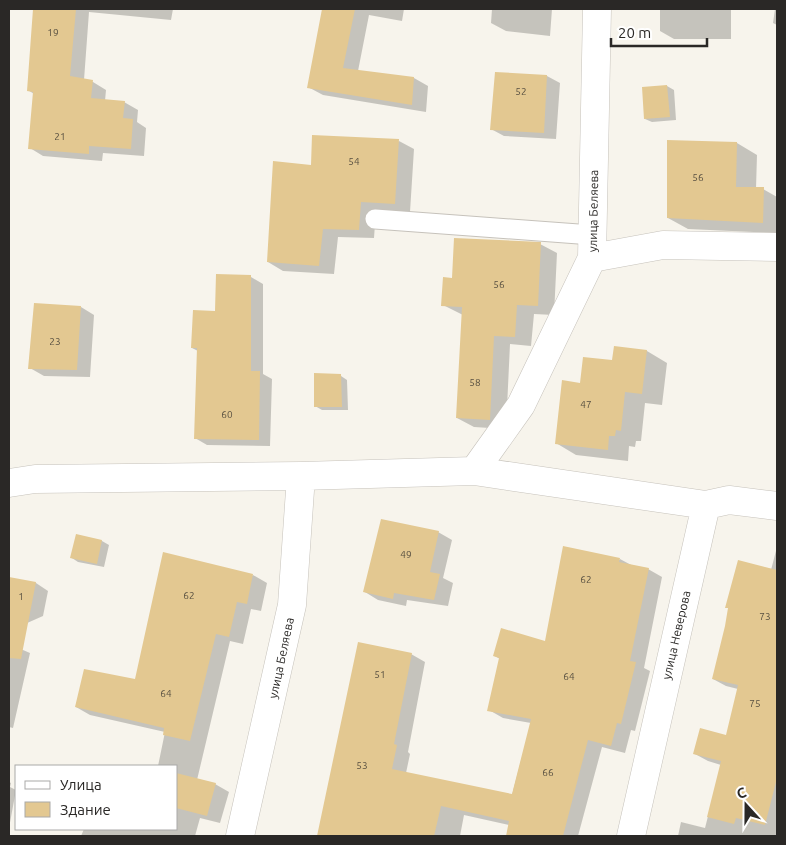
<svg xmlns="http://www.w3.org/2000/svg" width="786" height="845" viewBox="0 0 786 845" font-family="Ubuntu,sans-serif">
<rect width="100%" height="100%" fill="#f7f4ec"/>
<!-- shadow -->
<path fill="#0003" d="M 34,9 L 173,9 L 171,20 L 89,12 L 84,80 L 93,82 L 106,90 L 105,101 L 124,102 L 138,110 L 137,122 L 146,128 L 144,156 L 103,153 L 102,161 L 43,156 L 30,148 L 34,94 L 28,90 Z
M 323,9 L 404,9 L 402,21 L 369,15 L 358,71 L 414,78 L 428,86 L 426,112 L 323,95 L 308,87 Z
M 492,9 L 552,9 L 550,36 L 506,31 L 491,23 Z
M 660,9 L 731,9 L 731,39 L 674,39 L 660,31 Z
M 775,9 L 777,9 L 777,25 L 773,23 Z
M 496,73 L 547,76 L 560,83 L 556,139 L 504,136 L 491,129 Z
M 667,86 L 674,90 L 676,120 L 652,122 L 645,119 Z
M 399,141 L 414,149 L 410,212 L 376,210 L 374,238 L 338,237 L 334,274 L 283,271 L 268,262 Z
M 669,142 L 737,143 L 757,155 L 756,189 L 763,189 L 777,197 L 777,233 L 688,229 L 668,218 Z
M 540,244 L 557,253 L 554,315 L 534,314 L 531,346 L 510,344 L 506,429 L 474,427 L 457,418 L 463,315 L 443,305 L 454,279 Z
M 251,277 L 263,284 L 263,374 L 272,379 L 270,446 L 207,445 L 195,438 L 198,351 L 192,348 L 216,313 Z
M 81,307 L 94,315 L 90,377 L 44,376 L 30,368 Z
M 615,348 L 647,351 L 667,363 L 662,405 L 645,403 L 641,441 L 636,441 L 635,447 L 629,446 L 628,461 L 576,455 L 556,443 L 581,384 L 613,361 Z
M 341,376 L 347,380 L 348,410 L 322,410 L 315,406 Z
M 438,532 L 452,540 L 443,578 L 453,583 L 448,606 L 407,600 L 406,606 L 378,600 L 365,592 Z
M 77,535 L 102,541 L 109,545 L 104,567 L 78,562 L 72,558 Z
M 777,547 L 777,836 L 678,836 L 681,822 L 705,828 L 721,765 L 708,761 L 695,754 L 727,736 L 738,689 L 726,686 L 713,679 L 771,570 Z
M 620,559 L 633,566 L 648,569 L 662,577 L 644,668 L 650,671 L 635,731 L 631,730 L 625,753 L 602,747 L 578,836 L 507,836 L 509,825 L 464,815 L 460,836 L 399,836 L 387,834 L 386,836 L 318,836 L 359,643 L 411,654 L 425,662 L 408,752 L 410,754 L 406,773 L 512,795 L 531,723 L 503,718 L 489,710 L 500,659 L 495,656 L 546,642 Z
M 253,575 L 267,583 L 261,611 L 251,609 L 243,644 L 230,641 L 197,780 L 215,784 L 229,792 L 220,823 L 200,818 L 195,836 L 81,836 L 84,829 L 176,829 L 176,766 L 158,766 L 165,732 L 90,715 L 76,707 L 136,680 Z
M 9,578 L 36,583 L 48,591 L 43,616 L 9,631 Z
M 9,644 L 30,653 L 13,728 L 9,727 Z
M 9,782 L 11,783 L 10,787 L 16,790 L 9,828 Z"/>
<!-- building -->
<path fill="#e3c891" d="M 33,9 L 76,9 L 70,76 L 93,80 L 91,98 L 125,101 L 123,118 L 133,119 L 131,149 L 89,146 L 89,154 L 28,149 L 33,92 L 27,91 Z
M 322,9 L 355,9 L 343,68 L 414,77 L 412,105 L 307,88 Z
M 495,72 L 547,75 L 544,133 L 490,130 Z
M 667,85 L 670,117 L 644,119 L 642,87 Z
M 312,135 L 399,139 L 395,204 L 361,202 L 359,230 L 323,229 L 319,266 L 267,262 L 273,161 L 311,165 Z
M 667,140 L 737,142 L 736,187 L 764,187 L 763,223 L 667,218 Z
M 454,238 L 541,242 L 538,306 L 517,305 L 515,337 L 494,336 L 490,420 L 456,418 L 462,307 L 441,306 L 443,277 L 452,278 Z
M 216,274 L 251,275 L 251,371 L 260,371 L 259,440 L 194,439 L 197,348 L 191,348 L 193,310 L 215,311 Z
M 34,303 L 81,306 L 77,370 L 28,369 Z
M 614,346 L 647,350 L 642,394 L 625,392 L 621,431 L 616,430 L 615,436 L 609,436 L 608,450 L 555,444 L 562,380 L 580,383 L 583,357 L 612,360 Z
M 314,373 L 341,374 L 342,407 L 314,407 Z
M 381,519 L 439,531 L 430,572 L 440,574 L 434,600 L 394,593 L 393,599 L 363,592 Z
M 76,534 L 102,540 L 97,564 L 70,558 Z
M 563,546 L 620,558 L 619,562 L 649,568 L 630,661 L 636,662 L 621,724 L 617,723 L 611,746 L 588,740 L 563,836 L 506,836 L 509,821 L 441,806 L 434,836 L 317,836 L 358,642 L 412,653 L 394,744 L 397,745 L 392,769 L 512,794 L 531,719 L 487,711 L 499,658 L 493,656 L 501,628 L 545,641 Z
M 163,552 L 253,574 L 247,604 L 237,602 L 229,637 L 216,634 L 190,741 L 163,735 L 164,728 L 75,707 L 84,669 L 135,679 Z
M 738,560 L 777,570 L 777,778 L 765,825 L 736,818 L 734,824 L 707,817 L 721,761 L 693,754 L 700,728 L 726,735 L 738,685 L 712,679 L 725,626 L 728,608 L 725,608 Z
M 9,577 L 36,582 L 21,659 L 9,658 Z
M 176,773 L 216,783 L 207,816 L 176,808 Z"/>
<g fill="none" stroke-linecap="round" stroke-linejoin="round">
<!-- service casing -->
<g stroke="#c6c2bb" stroke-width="21">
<path id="service" d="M 375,219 L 592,235"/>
</g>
<!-- minor casing -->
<g stroke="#c6c2bb" stroke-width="29">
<path id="minor" d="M 592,258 L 663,245 L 777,247
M 474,471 L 521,405 L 592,258 L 597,9
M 9,483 L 35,479 L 301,476 L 474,471 L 706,505 L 729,500 L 777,506
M 240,836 L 292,605 L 301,476
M 631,836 L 706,505"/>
</g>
<!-- service -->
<use href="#service" stroke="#fff" stroke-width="19"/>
<!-- minor -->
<use href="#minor" stroke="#fff" stroke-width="28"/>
</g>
<g text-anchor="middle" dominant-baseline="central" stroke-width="4.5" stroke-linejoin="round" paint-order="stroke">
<!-- number labels -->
<g font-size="10" fill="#585041">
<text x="53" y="32">19</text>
<text x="521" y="91">52</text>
<text x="60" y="136">21</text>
<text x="354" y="161">54</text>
<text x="698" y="177">56</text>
<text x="499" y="284">56</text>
<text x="55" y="341">23</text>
<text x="475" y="382">58</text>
<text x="586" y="404">47</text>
<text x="227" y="414">60</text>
<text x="406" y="554">49</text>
<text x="586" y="579">62</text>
<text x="189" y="595">62</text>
<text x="21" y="596">1</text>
<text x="765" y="616">73</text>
<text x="380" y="674">51</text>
<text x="569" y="676">64</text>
<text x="166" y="693">64</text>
<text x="755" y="703">75</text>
<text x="362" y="765">53</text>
<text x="548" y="772">66</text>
</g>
<!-- street labels -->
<g font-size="12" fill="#2a2826" stroke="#fff">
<text transform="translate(593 211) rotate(-89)">улица Беляева</text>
<text transform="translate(676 635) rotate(-77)">улица Неверова</text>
<text transform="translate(281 658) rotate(-78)">улица Беляева</text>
</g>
</g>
<!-- border -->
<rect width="786" height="845" fill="none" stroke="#2a2826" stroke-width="20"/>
<!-- legend -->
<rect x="15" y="765" width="162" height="65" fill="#ffffff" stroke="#aaa9a8"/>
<rect x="25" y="781" width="25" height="8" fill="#ffffff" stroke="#aaa9a8"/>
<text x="60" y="790" font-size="15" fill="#2a2826">Улица</text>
<rect x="25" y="802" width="25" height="15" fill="#e3c891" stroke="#aaa9a8"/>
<text x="60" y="815" font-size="15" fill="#2a2826">Здание</text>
<!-- north arrow -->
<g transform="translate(746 805) rotate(339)" stroke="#ffffff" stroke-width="4" paint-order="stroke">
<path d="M0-4L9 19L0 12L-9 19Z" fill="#2a2826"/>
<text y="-8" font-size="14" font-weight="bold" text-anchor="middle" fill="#2a2826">С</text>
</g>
<!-- scale -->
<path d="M611 38v8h96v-8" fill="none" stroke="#2a2826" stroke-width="2.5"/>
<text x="618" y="38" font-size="15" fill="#2a2826" stroke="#ffffff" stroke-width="4" paint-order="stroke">20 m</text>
</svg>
